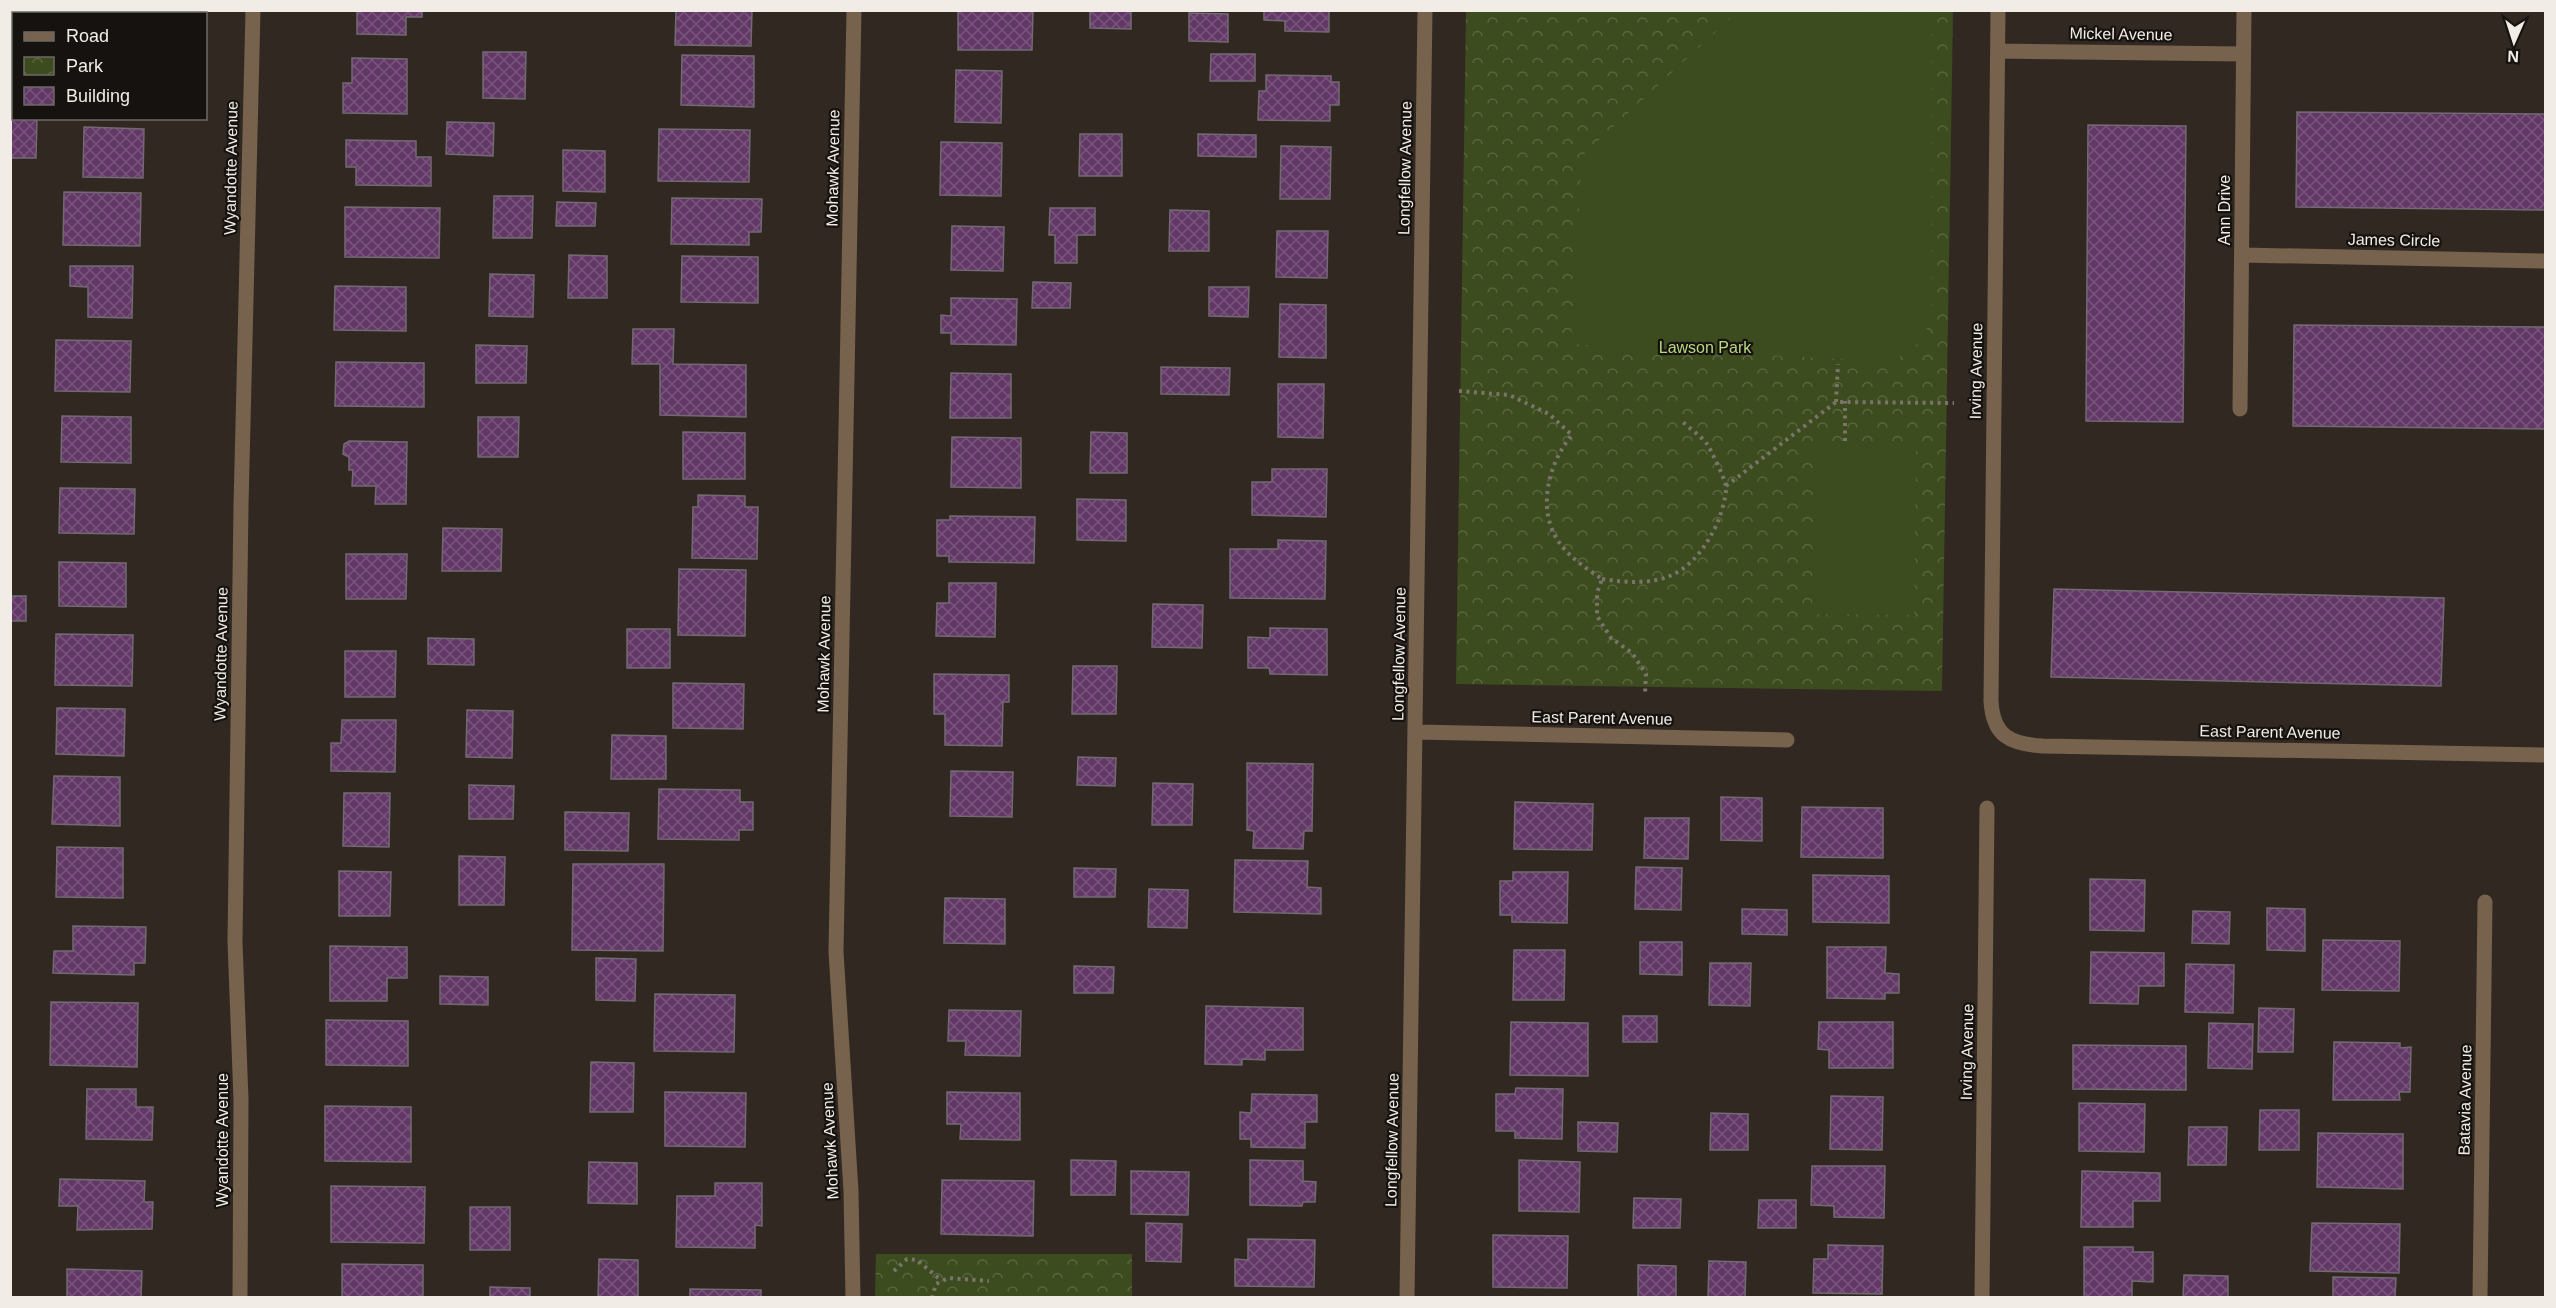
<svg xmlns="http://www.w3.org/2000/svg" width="2556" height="1308" viewBox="0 0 2556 1308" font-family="Helvetica,sans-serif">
<defs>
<pattern id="park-crowns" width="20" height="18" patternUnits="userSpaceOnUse" patternTransform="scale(1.5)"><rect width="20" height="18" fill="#3c4c1e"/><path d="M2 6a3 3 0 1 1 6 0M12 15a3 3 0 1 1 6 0" fill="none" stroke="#59663f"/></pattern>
<pattern id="building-cross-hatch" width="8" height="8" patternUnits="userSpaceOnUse" patternTransform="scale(1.5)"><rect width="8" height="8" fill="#623867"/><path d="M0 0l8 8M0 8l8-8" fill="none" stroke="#79557d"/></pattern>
</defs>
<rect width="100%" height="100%" fill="#312921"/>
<!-- park -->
<path fill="url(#park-crowns)" d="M 1466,11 L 1953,11 L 1942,691 L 1456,684 Z
M 876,1254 L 1132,1254 L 1132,1297 L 875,1297 Z"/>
<!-- pitch -->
<path fill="#3c4c1e" d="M 1738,11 L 1932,16 L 1932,319 L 1919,343 L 1892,362 L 1571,344 L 1582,156 Z
M 1814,444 L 1916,445 L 1914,615 L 1812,614 Z"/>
<!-- building -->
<path fill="url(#building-cross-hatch)" stroke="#726972" stroke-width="1.5" d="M 87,10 L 140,10 L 140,14 L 87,14 Z
M 357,10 L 422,10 L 422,17 L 406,17 L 406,35 L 357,34 Z
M 676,10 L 752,10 L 751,46 L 675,45 Z
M 958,10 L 1033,10 L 1032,50 L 958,50 Z
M 1090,10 L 1131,10 L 1131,29 L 1090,28 Z
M 1264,10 L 1329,10 L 1329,32 L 1285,31 L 1285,21 L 1264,20 Z
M 1189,13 L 1228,14 L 1228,42 L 1189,41 Z
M 483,52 L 526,52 L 525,99 L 483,98 Z
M 1211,54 L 1255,54 L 1255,81 L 1210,81 Z
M 682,55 L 754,56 L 754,107 L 681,105 Z
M 352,58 L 407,59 L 407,114 L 343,113 L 343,83 L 352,83 Z
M 10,67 L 14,67 L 14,107 L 10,107 Z
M 956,70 L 1002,71 L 1001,123 L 955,122 Z
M 1266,75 L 1331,76 L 1331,82 L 1339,82 L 1339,105 L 1330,105 L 1330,121 L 1258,120 L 1259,91 L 1266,91 Z
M 2297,112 L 2546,114 L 2546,210 L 2296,207 Z
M 10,118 L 37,118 L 36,158 L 10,158 Z
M 447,122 L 494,123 L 493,156 L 446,154 Z
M 2088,125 L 2186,126 L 2183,422 L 2086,421 Z
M 84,127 L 144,129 L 143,178 L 83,177 Z
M 659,129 L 750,130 L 749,182 L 658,181 Z
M 1080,134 L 1122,134 L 1122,176 L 1079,176 Z
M 1198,134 L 1256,135 L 1256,157 L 1198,156 Z
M 346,140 L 416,141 L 416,157 L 431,157 L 431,186 L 356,185 L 356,167 L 346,167 Z
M 941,142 L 1002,143 L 1001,196 L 940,195 Z
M 1281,146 L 1331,147 L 1330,199 L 1280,199 Z
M 563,150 L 605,151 L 605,192 L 563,191 Z
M 64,192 L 141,193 L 140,246 L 63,245 Z
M 494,196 L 533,196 L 532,238 L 493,238 Z
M 672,198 L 762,199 L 761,232 L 749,232 L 749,245 L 671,244 Z
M 557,202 L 596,203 L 595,226 L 556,226 Z
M 345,207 L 440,208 L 439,258 L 345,257 Z
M 1050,208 L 1095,208 L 1095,235 L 1077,235 L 1077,263 L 1055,263 L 1055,235 L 1049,235 Z
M 1170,210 L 1209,211 L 1209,251 L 1169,251 Z
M 952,226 L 1004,227 L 1003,271 L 951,270 Z
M 1277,231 L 1328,231 L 1327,278 L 1276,277 Z
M 569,255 L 607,256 L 607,298 L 568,298 Z
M 682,256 L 758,257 L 758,303 L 681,302 Z
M 70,266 L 133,266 L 132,318 L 88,317 L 88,287 L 70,286 Z
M 490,274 L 534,275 L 533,317 L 489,316 Z
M 1033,282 L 1071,283 L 1070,308 L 1032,308 Z
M 335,286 L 406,287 L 406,331 L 334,330 Z
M 1209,287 L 1249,287 L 1248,317 L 1209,316 Z
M 951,298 L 1017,299 L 1016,345 L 951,344 L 951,333 L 941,333 L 941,315 L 951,316 Z
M 1280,304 L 1326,305 L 1326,358 L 1279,357 Z
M 2294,325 L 2546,327 L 2546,429 L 2293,426 Z
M 633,329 L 674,329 L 673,364 L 746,365 L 746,417 L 660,415 L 660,364 L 632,364 Z
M 56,340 L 131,341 L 130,392 L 55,391 Z
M 476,345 L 527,346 L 526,383 L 476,383 Z
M 336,362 L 424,363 L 424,407 L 335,406 Z
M 1161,367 L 1230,368 L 1229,395 L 1161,394 Z
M 951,373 L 1011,374 L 1011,418 L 950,418 Z
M 1278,384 L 1324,384 L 1323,438 L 1278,437 Z
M 62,416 L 131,417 L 131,463 L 61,462 Z
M 478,417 L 519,417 L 518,457 L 478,457 Z
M 683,432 L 745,433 L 745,479 L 683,479 Z
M 1091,432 L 1127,433 L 1127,473 L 1090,473 Z
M 952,437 L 1021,438 L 1021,488 L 951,487 Z
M 349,441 L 407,442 L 406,504 L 375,504 L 376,486 L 352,486 L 353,470 L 349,470 L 349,457 L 343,454 L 344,444 Z
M 1272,469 L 1327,469 L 1326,517 L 1252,515 L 1252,482 L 1272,482 Z
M 60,488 L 135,489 L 134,534 L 59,533 Z
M 698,495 L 745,496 L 745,507 L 758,507 L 757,559 L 692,558 L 693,507 L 698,507 Z
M 1077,499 L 1126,500 L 1126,541 L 1077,540 Z
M 950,516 L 1035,517 L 1034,563 L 949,562 L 949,556 L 937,556 L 937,520 L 950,520 Z
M 443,528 L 502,529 L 501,571 L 442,571 Z
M 1278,540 L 1326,541 L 1325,599 L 1230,598 L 1230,549 L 1278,549 Z
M 346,554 L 407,554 L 406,599 L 346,599 Z
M 59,562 L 126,563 L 126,607 L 59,606 Z
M 679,569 L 746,570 L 745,636 L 678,635 Z
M 949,583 L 996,583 L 995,637 L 936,636 L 937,603 L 949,603 Z
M 2054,589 L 2444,598 L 2441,686 L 2051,677 Z
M 10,596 L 26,596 L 26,621 L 10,621 Z
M 1153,604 L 1203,605 L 1202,648 L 1152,647 Z
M 1270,628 L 1327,629 L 1327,675 L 1270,674 L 1269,668 L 1248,668 L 1248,637 L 1270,638 Z
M 627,629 L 670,629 L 670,668 L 627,668 Z
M 56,634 L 133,635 L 132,686 L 55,685 Z
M 428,638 L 474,639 L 474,665 L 428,664 Z
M 345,651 L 396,651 L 395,697 L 345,697 Z
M 1073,666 L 1117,666 L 1116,714 L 1072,714 Z
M 934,674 L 1009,675 L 1009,702 L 1003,702 L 1002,746 L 945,745 L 945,714 L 934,714 Z
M 673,683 L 744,684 L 743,729 L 673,728 Z
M 57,708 L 125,709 L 124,756 L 56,754 Z
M 467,710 L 513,711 L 512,758 L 466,757 Z
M 342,720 L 396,720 L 395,772 L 331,771 L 331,743 L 341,743 Z
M 612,735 L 666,736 L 666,779 L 611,779 Z
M 1078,757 L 1116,758 L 1115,786 L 1077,785 Z
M 1247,763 L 1313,764 L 1312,831 L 1304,831 L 1303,849 L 1253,848 L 1254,831 L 1247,830 Z
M 951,771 L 1013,772 L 1012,817 L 950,816 Z
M 54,776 L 120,777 L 120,826 L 52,824 Z
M 1153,783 L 1193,784 L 1192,825 L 1152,825 Z
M 469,785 L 514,786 L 513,819 L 469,819 Z
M 659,789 L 740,790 L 740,802 L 753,802 L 753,830 L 739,830 L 739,840 L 658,839 Z
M 344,793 L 390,793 L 389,847 L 343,846 Z
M 1721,797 L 1762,798 L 1762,841 L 1721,840 Z
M 1515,802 L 1593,804 L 1592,850 L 1514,849 Z
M 1802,807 L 1883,808 L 1883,858 L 1801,857 Z
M 565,812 L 629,813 L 628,851 L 565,850 Z
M 1645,818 L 1689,818 L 1688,859 L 1644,858 Z
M 57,847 L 123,848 L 123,898 L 56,897 Z
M 459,856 L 505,857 L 504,905 L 459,905 Z
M 1235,860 L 1308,861 L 1307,887 L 1321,888 L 1321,914 L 1234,912 Z
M 573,864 L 664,864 L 663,951 L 572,950 Z
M 1636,867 L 1682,868 L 1681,910 L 1635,909 Z
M 1074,868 L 1116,869 L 1115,897 L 1074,897 Z
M 339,871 L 391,872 L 390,916 L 339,916 Z
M 1513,872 L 1568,872 L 1567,923 L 1512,922 L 1512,915 L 1500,915 L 1500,881 L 1513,881 Z
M 1813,875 L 1889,876 L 1889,923 L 1813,922 Z
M 2090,879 L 2145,880 L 2144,931 L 2090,930 Z
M 1149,889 L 1188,890 L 1187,928 L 1148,927 Z
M 945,898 L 1005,899 L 1005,944 L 944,943 Z
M 2267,908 L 2305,909 L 2305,951 L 2267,950 Z
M 1742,909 L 1787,910 L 1787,935 L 1742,934 Z
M 2193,911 L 2230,912 L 2229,944 L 2192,943 Z
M 73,926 L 146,927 L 145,963 L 134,963 L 134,975 L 53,973 L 54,951 L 73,951 Z
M 2323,940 L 2400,941 L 2399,991 L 2322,990 Z
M 1640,942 L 1682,942 L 1682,975 L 1640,974 Z
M 330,946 L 407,947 L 407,978 L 387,978 L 387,1001 L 330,1001 Z
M 1827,947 L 1886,947 L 1885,973 L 1899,974 L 1899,993 L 1885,993 L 1885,999 L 1827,998 Z
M 1514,950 L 1565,950 L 1564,1000 L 1513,1000 Z
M 2091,952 L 2164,953 L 2164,986 L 2139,986 L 2138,1004 L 2090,1003 Z
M 596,958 L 636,959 L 635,1001 L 596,1000 Z
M 1710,963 L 1751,963 L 1750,1006 L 1709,1005 Z
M 2186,964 L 2234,965 L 2233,1013 L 2185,1012 Z
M 1074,966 L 1114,967 L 1113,993 L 1074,993 Z
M 440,976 L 488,977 L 488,1005 L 440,1004 Z
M 655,994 L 735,995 L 734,1052 L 654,1051 Z
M 51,1002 L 138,1003 L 137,1067 L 50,1065 Z
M 1206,1006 L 1303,1008 L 1303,1050 L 1265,1050 L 1265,1060 L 1242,1059 L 1242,1065 L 1205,1064 Z
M 2259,1008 L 2294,1009 L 2293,1052 L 2258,1052 Z
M 949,1010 L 1021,1011 L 1020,1056 L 965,1055 L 966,1041 L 948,1041 Z
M 1623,1016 L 1657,1016 L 1657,1042 L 1623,1042 Z
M 326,1020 L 408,1021 L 408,1066 L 326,1065 Z
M 1511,1022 L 1588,1023 L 1588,1076 L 1510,1075 Z
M 1819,1022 L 1893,1022 L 1893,1068 L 1829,1068 L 1829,1050 L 1818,1049 Z
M 2209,1023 L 2253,1024 L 2252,1069 L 2208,1068 Z
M 2334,1042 L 2400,1043 L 2400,1048 L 2411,1047 L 2410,1092 L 2399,1092 L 2400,1100 L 2333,1100 Z
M 2073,1045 L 2186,1046 L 2186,1090 L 2073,1089 Z
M 591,1062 L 634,1063 L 633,1112 L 590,1112 Z
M 1516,1088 L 1563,1089 L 1562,1139 L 1515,1138 L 1515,1131 L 1496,1131 L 1496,1094 L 1515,1094 Z
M 87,1089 L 136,1089 L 136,1107 L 153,1107 L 152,1140 L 86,1139 Z
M 665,1092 L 746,1093 L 745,1147 L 665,1146 Z
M 947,1092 L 1020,1093 L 1020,1140 L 960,1139 L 961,1124 L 947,1124 Z
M 1252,1094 L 1317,1095 L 1317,1122 L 1305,1122 L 1305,1148 L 1251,1147 L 1251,1139 L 1240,1139 L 1240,1112 L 1251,1113 Z
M 1831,1096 L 1883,1097 L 1882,1150 L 1830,1149 Z
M 2079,1103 L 2145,1104 L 2144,1152 L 2079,1151 Z
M 325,1106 L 411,1107 L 411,1162 L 325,1161 Z
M 2260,1110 L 2299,1110 L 2299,1150 L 2259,1150 Z
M 1711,1113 L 1748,1114 L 1748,1150 L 1710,1150 Z
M 1578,1122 L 1618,1123 L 1617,1152 L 1578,1151 Z
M 2189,1127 L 2227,1127 L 2226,1165 L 2188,1165 Z
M 2318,1133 L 2403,1134 L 2403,1189 L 2317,1187 Z
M 1071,1160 L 1116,1161 L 1115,1195 L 1071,1195 Z
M 1250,1160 L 1303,1161 L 1303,1181 L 1316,1182 L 1315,1202 L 1303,1202 L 1302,1206 L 1250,1205 Z
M 1519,1160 L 1580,1162 L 1579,1212 L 1519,1211 Z
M 589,1162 L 637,1163 L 637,1204 L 588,1203 Z
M 1812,1166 L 1885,1166 L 1884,1218 L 1834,1217 L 1834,1206 L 1811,1205 Z
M 1131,1171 L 1189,1172 L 1188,1215 L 1131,1214 Z
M 2082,1171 L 2160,1173 L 2160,1201 L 2133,1201 L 2133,1227 L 2081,1227 Z
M 60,1179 L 145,1181 L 144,1202 L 153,1202 L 152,1229 L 77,1230 L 78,1206 L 59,1206 Z
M 942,1180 L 1034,1181 L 1033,1236 L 941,1234 Z
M 715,1183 L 762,1183 L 762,1226 L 755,1225 L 755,1248 L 676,1247 L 677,1196 L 715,1196 Z
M 331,1186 L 425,1187 L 424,1243 L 331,1242 Z
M 1634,1198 L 1681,1199 L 1680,1228 L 1633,1228 Z
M 1759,1200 L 1796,1200 L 1796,1228 L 1758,1228 Z
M 470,1207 L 510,1207 L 510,1250 L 470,1250 Z
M 1146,1223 L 1182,1224 L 1181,1262 L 1146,1261 Z
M 2312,1223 L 2400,1224 L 2399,1273 L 2310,1271 Z
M 1493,1235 L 1568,1236 L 1567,1288 L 1493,1287 Z
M 1248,1239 L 1315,1240 L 1314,1287 L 1235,1286 L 1235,1259 L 1248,1260 Z
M 1828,1245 L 1883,1246 L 1882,1294 L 1813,1293 L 1814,1259 L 1828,1259 Z
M 2084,1247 L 2133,1247 L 2133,1252 L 2153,1252 L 2153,1282 L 2132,1281 L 2132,1298 L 2084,1298 Z
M 599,1259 L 638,1260 L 638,1298 L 598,1298 Z
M 1709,1261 L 1746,1262 L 1745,1298 L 1708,1298 Z
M 342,1264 L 423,1265 L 423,1298 L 342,1298 Z
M 1638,1265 L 1676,1266 L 1676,1298 L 1638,1298 Z
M 67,1269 L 142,1271 L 141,1298 L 67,1298 Z
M 2184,1275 L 2228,1276 L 2228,1298 L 2183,1298 Z
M 2333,1277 L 2396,1278 L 2395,1297 L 2402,1298 L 2333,1298 Z
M 490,1287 L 530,1288 L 530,1298 L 490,1298 Z
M 690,1289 L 761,1290 L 761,1298 L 690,1298 Z"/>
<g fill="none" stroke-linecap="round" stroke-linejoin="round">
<!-- path -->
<path stroke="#7b746d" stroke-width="4" stroke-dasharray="3 4.5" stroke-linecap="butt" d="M 1459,391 L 1509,395 L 1549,414 L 1572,435 C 1549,462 1537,507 1557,539 C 1567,556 1586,568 1602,579 L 1597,593 L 1597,616 L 1611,638 L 1632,653 L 1646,674 L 1645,693
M 1836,402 L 1838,364
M 1845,441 L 1845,401
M 1726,486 L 1836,402 L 1954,403
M 1602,579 C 1656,587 1687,581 1714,530 C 1719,521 1727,497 1726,486 C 1725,479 1711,450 1707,444 C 1701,436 1690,429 1683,422
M 894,1271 L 907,1259 L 917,1260 L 942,1281
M 932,1298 L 936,1284 L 948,1278 L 989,1281"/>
<!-- street -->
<path stroke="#76624d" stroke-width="15" d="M 1998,10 L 1991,701 C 1993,736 2010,744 2043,746 L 2546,755
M 1998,51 L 2243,54
M 2242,255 L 2546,261
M 2240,409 L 2244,10
M 1416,732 L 1787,740
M 240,1298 L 241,1099 L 235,942 L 241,506 L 253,10
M 853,1298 L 851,1191 L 836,952 L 854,10
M 1407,1298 L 1425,10
M 1982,1298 L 1987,808
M 2480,1298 L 2485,902"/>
</g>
<g text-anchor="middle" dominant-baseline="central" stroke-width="4.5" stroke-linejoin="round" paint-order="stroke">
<!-- street labels -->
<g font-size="16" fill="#f1ece6" stroke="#16120f">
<text transform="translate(2121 34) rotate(1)">Mickel Avenue</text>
<text transform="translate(231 168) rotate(-89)">Wyandotte Avenue</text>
<text transform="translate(833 168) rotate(-89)">Mohawk Avenue</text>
<text transform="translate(1405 168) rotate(-89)">Longfellow Avenue</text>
<text transform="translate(2224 210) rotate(-90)">Ann Drive</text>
<text transform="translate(2394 240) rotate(1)">James Circle</text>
<text transform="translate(1976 371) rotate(-89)">Irving Avenue</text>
<text transform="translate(221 654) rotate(-89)">Wyandotte Avenue</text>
<text transform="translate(824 654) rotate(-89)">Mohawk Avenue</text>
<text transform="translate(1399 654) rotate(-89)">Longfellow Avenue</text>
<text transform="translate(1602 718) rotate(1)">East Parent Avenue</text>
<text transform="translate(2270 732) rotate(1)">East Parent Avenue</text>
<text transform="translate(1967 1052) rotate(-89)">Irving Avenue</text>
<text transform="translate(2465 1100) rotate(-89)">Batavia Avenue</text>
<text transform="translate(222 1140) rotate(-90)">Wyandotte Avenue</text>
<text transform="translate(1392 1140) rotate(-89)">Longfellow Avenue</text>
<text transform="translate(830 1141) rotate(-93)">Mohawk Avenue</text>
</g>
<!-- park labels -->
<g font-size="16" fill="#b7d87f" stroke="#16120f">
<text x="1705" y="347">Lawson Park</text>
</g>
</g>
<!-- border -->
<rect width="2556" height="1308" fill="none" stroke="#f1ece6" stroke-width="24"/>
<!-- legend -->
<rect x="12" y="12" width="195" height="108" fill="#16120f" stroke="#6e6965" stroke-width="1.5"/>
<rect x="24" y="32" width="30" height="9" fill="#76624d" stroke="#6e6965" stroke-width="1.5"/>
<text x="66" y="42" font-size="18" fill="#f1ece6">Road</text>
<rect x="24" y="57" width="30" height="18" fill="url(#park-crowns)" stroke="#6e6965" stroke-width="1.5"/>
<text x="66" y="72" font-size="18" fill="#f1ece6">Park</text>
<rect x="24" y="87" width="30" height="18" fill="url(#building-cross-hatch)" stroke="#6e6965" stroke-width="1.5"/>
<text x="66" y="102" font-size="18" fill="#f1ece6">Building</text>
<!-- north arrow -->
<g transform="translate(2514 42) rotate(183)" stroke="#16120f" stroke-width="4.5" paint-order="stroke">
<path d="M0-4.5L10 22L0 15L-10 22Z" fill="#f1ece6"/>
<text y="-9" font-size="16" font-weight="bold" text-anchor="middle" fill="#f1ece6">N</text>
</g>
</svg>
